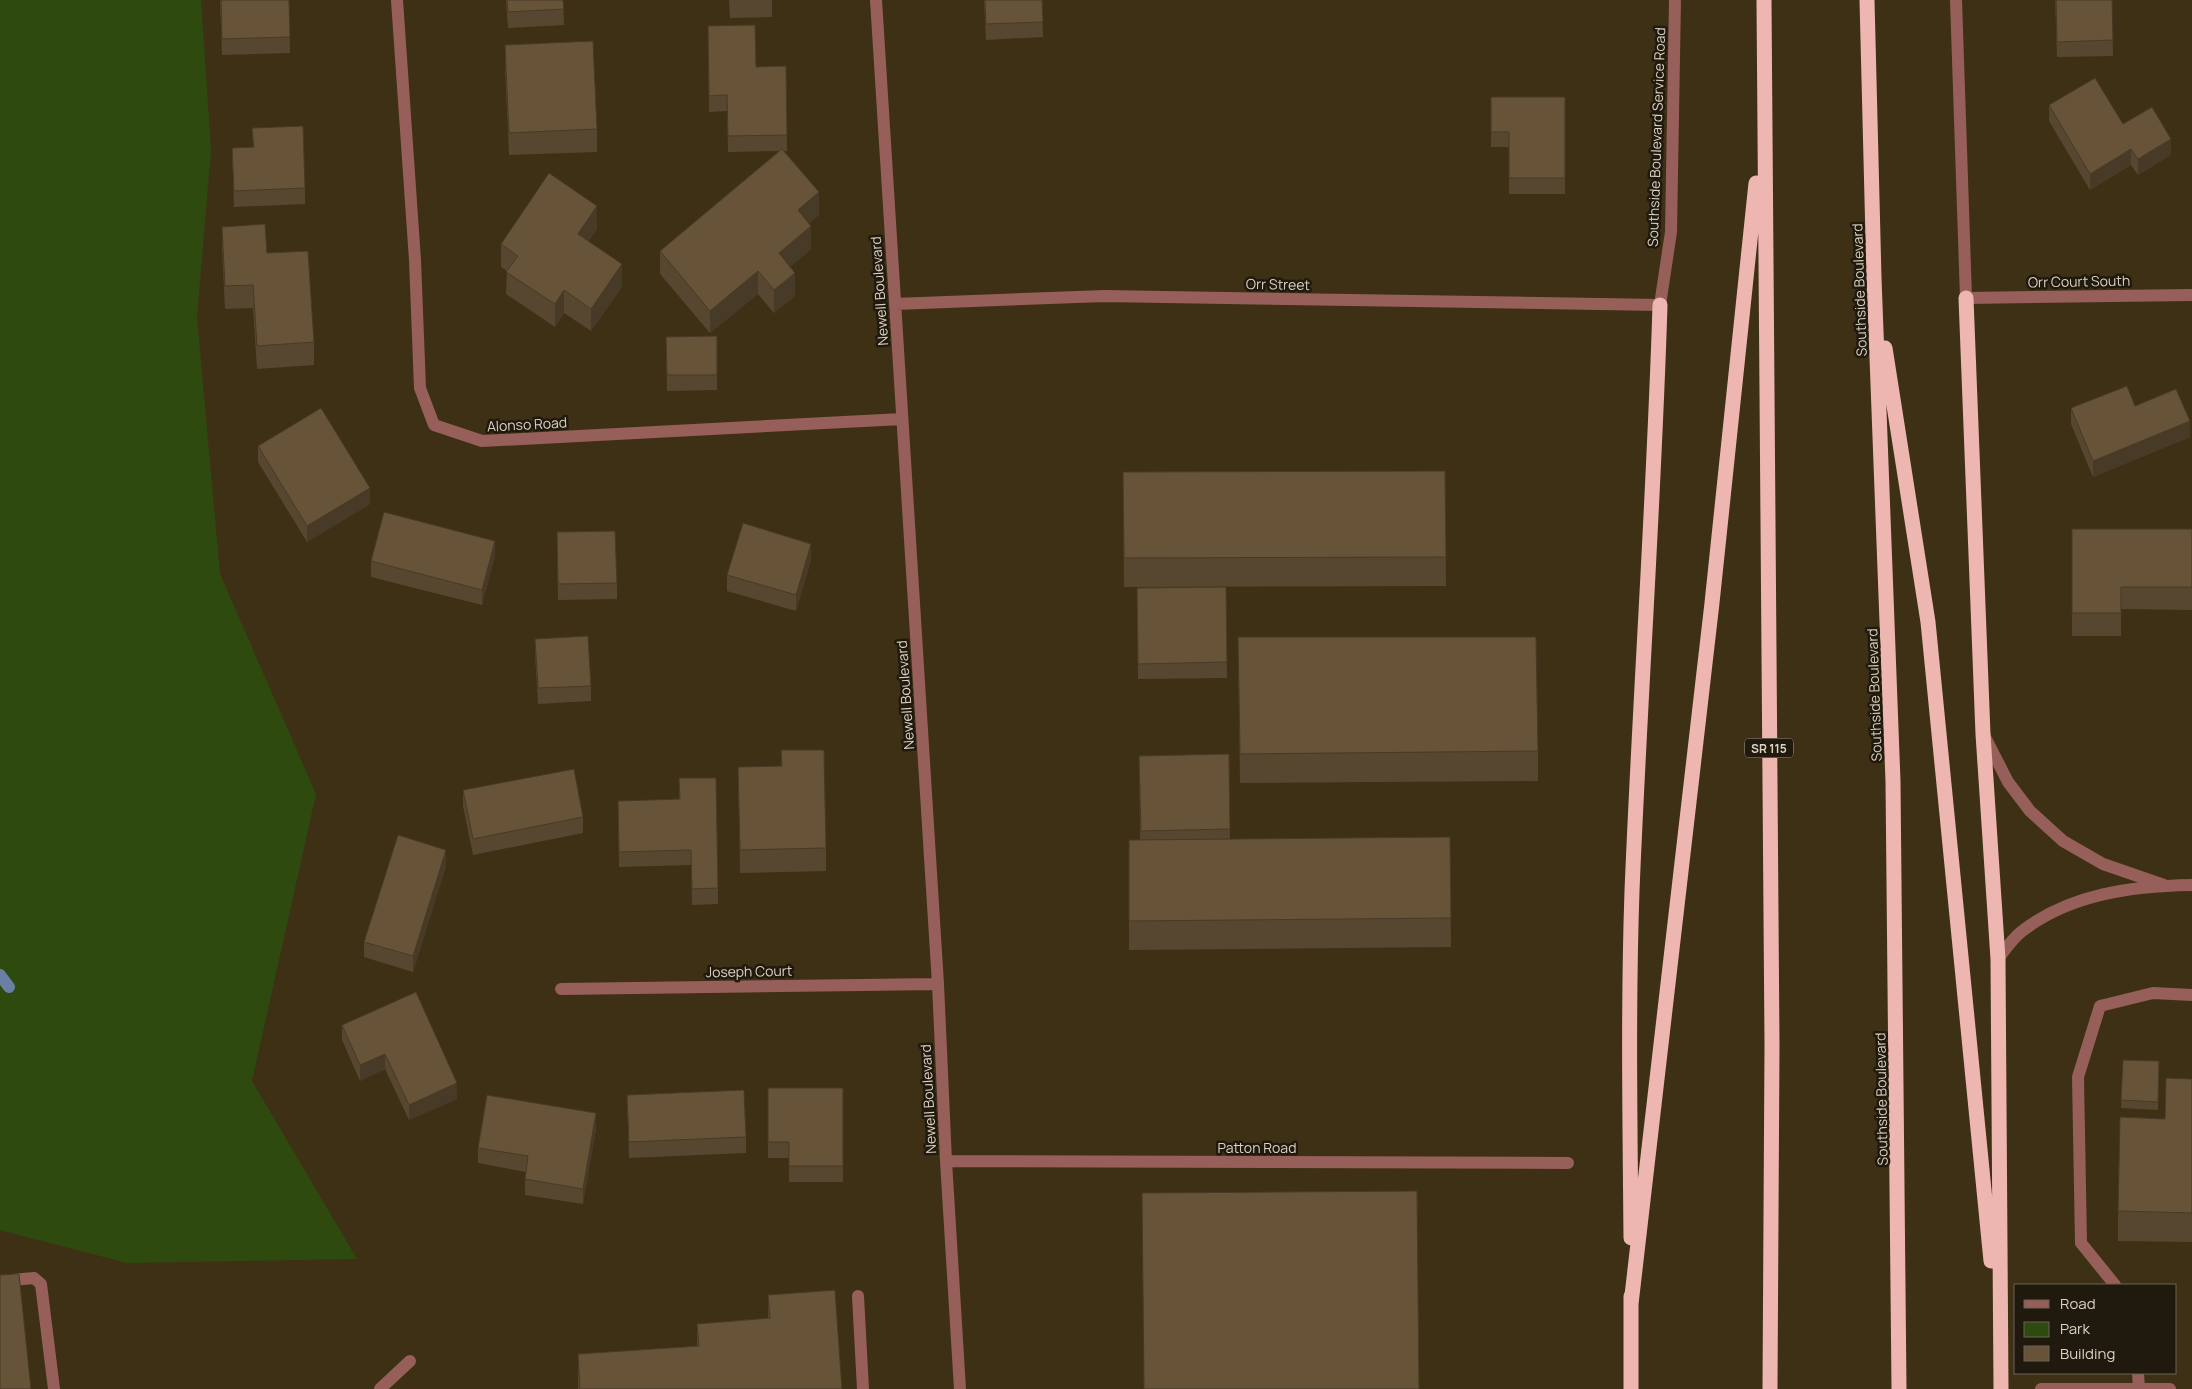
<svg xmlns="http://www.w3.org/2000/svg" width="2192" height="1389" viewBox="0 0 2192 1389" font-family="Manrope,sans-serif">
<rect width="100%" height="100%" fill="#3e3014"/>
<!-- green -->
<path fill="#2f4a0f" d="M 0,0 L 201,0 L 211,150 L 197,317 L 220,574 L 316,794 L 252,1081 L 357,1259 L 127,1263 L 0,1230 Z"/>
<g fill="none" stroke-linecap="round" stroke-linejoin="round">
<!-- stream -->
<path stroke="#6b7fa5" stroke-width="12" d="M 0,975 L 9,987"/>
<!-- minor -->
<path stroke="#975f5a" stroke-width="12" d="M 397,0 L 415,260 L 420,388 L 434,425 L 482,441 L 902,419
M 876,0 L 938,984 L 946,1161 L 960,1389
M 1956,0 L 1966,298 L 2192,295
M 895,304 L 1104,296 L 1660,305 L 1671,232 L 1675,0
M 1984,735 L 2008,782 L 2030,811 L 2063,841 L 2103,864 L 2164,885
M 1998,959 C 2005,950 2012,939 2021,932 C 2069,894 2132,886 2192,885
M 561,989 L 938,984
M 946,1161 L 1568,1163
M 0,1281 L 34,1278 L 41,1284 L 54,1389
M 2115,1285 L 2081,1243 L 2078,1077 L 2100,1006 L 2153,993 L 2192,995
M 858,1296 L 863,1389
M 2138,1373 L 2139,1389
M 380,1389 L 410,1361
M 2041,1389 L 2170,1389"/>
<!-- highway -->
<path stroke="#eeb6b0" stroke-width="15" d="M 1764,0 L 1772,1045 L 1770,1389
M 1867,0 L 1874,278 L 1893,781 L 1899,1389
M 1966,298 L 1983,734 L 1998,959 L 2001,1389
M 1885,348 L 1928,622 L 1991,1261
M 1631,1238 C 1630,1122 1628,1006 1632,891 C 1640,696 1654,501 1660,305
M 1631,1296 L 1631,1389
M 1631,1304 L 1712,603 L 1756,183"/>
</g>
<!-- wall -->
<path fill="#584730" d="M 220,0 L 289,0 L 290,53 L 222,55 Z
M 506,0 L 563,0 L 564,25 L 508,28 Z
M 729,0 L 772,0 L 772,17 L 730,18 Z
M 984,0 L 1042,0 L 1043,37 L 986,40 Z
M 2055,0 L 2112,0 L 2113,56 L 2057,57 Z
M 708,26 L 756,67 L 786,66 L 787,151 L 783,151 L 819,215 L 809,223 L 811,249 L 790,267 L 795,296 L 774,313 L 758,294 L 710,333 L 660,274 L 660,251 L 779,151 L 728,152 L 727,111 L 709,112 Z
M 505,45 L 597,129 L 597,152 L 509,155 L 505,67 Z
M 1491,97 L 1565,97 L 1565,194 L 1509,194 L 1509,147 L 1491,147 Z
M 2049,105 L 2123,124 L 2171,155 L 2138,175 L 2131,165 L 2090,190 L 2049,121 Z
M 252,128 L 305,188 L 305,204 L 234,207 L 232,148 L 253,147 Z
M 222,227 L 267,253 L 314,342 L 314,365 L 257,369 L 253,308 L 225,309 L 222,249 Z
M 597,229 L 588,241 L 622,287 L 591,331 L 564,313 L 555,327 L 506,294 L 507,271 L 501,267 L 501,244 Z
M 717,336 L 717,390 L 667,391 L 666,337 Z
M 2135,406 L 2190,437 L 2093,477 L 2071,424 L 2071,408 Z
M 258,446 L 370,504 L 307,542 L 258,462 Z
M 1445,471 L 1446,586 L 1124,587 L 1123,472 Z
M 2072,529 L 2192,529 L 2192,610 L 2121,609 L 2121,636 L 2072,636 Z
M 557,548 L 617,583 L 617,599 L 558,600 Z
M 495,556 L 482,605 L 371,577 L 371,561 Z
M 811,560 L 796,611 L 727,591 L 727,575 Z
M 1226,587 L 1227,678 L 1138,679 L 1137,588 Z
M 1238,637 L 1538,751 L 1538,781 L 1240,783 Z
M 535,639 L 591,686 L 591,701 L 538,704 L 535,654 Z
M 781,750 L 826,848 L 826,871 L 740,873 L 738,767 L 781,767 Z
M 1229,754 L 1230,839 L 1450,837 L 1451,947 L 1129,950 L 1129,840 L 1140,840 L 1139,756 Z
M 679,778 L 718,888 L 718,904 L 692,905 L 691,865 L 619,867 L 618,816 L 679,799 Z
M 463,790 L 583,817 L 583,833 L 473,855 L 463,806 Z
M 446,866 L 413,972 L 364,957 L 364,942 Z
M 342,1025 L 457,1099 L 409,1120 L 385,1069 L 360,1081 L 342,1040 Z
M 2123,1060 L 2159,1061 L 2158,1110 L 2121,1108 Z
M 2192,1079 L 2192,1242 L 2118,1241 L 2118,1211 L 2165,1119 Z
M 768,1088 L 843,1088 L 843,1182 L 789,1182 L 789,1158 L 768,1158 Z
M 627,1095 L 746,1137 L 746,1153 L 629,1158 Z
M 596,1129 L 583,1204 L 525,1195 L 525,1179 L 526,1172 L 478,1163 L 478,1148 Z
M 768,1295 L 842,1389 L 578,1389 L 578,1354 L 697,1346 L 697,1324 L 768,1318 Z"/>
<!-- shaded-wall -->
<path fill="#473a27" d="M 2171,139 L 2171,155 L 2138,175 L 2138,159 Z
M 2131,149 L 2131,165 L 2090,190 L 2090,174 Z
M 819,192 L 819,215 L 798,233 L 798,210 Z
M 597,206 L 597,229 L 578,257 L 578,234 Z
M 811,226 L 811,249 L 779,276 L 779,253 Z
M 622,264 L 622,287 L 591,331 L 591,309 Z
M 758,271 L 758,294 L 710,333 L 710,311 Z
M 795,273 L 795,296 L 774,313 L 774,290 Z
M 564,290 L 564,313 L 555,327 L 555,304 Z
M 2190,421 L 2190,437 L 2093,477 L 2093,461 Z
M 370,488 L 370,504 L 307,542 L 307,526 Z
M 495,541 L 495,556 L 482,605 L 482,590 Z
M 811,544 L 811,560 L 796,611 L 796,595 Z
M 446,850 L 446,866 L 413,972 L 413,956 Z
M 385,1054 L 385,1069 L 360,1081 L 360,1065 Z
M 457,1083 L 457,1099 L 409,1120 L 409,1105 Z
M 596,1113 L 596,1129 L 583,1204 L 583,1189 Z"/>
<!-- building -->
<path fill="#665338" stroke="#473a27" d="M 221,0 L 289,0 L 290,37 L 222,39 Z
M 507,0 L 563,0 L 564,9 L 508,12 Z
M 985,0 L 1042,0 L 1043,22 L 986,24 Z
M 2056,0 L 2112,0 L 2113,40 L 2057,42 Z
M 755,25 L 756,67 L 786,66 L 787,135 L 728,136 L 727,95 L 709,96 L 708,26 Z
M 593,41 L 597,129 L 509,133 L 505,45 Z
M 2095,78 L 2123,124 L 2152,107 L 2171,139 L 2138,159 L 2131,149 L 2090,174 L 2049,105 Z
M 1491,97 L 1565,97 L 1565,178 L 1509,178 L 1509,132 L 1491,132 Z
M 303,126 L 305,188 L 234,191 L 232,148 L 254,147 L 252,128 Z
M 782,149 L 819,192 L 798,210 L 811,226 L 779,253 L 795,273 L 774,290 L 758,271 L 710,311 L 660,251 Z
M 549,173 L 597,206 L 578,234 L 622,264 L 591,309 L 564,290 L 555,304 L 506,272 L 518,256 L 501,244 Z
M 265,224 L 267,253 L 308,251 L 314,342 L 257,346 L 253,285 L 225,286 L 222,227 Z
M 717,336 L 717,375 L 667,375 L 666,337 Z
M 2127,386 L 2135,406 L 2176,389 L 2190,421 L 2093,461 L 2071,408 Z
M 321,408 L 370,488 L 307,526 L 258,446 Z
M 1445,471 L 1446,557 L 1124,558 L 1123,472 Z
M 384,512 L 495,541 L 482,590 L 371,561 Z
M 743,523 L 811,544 L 796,595 L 727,575 Z
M 2072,529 L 2192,529 L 2192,587 L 2121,587 L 2121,613 L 2072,613 Z
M 615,531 L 617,583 L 558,584 L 557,532 Z
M 1226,587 L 1227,662 L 1138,664 L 1137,588 Z
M 588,636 L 591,686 L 538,688 L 535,639 Z
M 1238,637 L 1536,637 L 1538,751 L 1240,754 Z
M 781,750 L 824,750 L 826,848 L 740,850 L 738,767 L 782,766 Z
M 1229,754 L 1230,829 L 1141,831 L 1139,756 Z
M 574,769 L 583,817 L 473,839 L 463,790 Z
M 679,778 L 716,778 L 718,888 L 692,889 L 691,850 L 619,852 L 618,801 L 680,799 Z
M 398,835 L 446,850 L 413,956 L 364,942 Z
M 1450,837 L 1451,918 L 1129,921 L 1129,840 Z
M 416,992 L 457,1083 L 409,1105 L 385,1054 L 360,1065 L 342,1025 Z
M 2123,1060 L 2159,1061 L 2158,1102 L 2121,1100 Z
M 2166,1078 L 2192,1079 L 2192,1213 L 2118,1211 L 2120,1117 L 2165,1119 Z
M 768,1088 L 843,1088 L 843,1166 L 789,1166 L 789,1142 L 768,1142 Z
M 744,1090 L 746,1137 L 629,1142 L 627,1095 Z
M 487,1095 L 596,1113 L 583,1189 L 525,1179 L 528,1156 L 478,1148 Z
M 1417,1191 L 1419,1389 L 1144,1389 L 1142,1193 Z
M 19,1274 L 31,1389 L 0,1389 L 0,1275 Z
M 835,1290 L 842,1389 L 580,1389 L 578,1354 L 699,1346 L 697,1324 L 770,1318 L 768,1295 Z"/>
<g text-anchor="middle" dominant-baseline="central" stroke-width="5" stroke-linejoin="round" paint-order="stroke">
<!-- shield labels -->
<rect fill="#20190d" stroke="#a39a8c" stroke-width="1" x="1745" y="738.5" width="48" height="19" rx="4"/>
<g font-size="12" font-weight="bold" fill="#dbd2c2">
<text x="1769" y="748">SR 115</text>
</g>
<!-- street labels -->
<g font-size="14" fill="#dbd2c2" stroke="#20190d">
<text transform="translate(1656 137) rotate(-88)">Southside Boulevard Service Road</text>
<text transform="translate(2079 281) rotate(-1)">Orr Court South</text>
<text transform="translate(1278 284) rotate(1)">Orr Street</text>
<text transform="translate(1859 290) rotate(-92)">Southside Boulevard</text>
<text transform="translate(879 291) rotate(-94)">Newell Boulevard</text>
<text transform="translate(527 424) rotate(-3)">Alonso Road</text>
<text transform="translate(905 695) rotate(-94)">Newell Boulevard</text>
<text transform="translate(1874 695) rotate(-92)">Southside Boulevard</text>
<text transform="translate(749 971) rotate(-1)">Joseph Court</text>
<text transform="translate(928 1099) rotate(-93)">Newell Boulevard</text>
<text transform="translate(1881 1099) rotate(-91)">Southside Boulevard</text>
<text x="1257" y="1147">Patton Road</text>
</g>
</g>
<!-- legend -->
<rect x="2014" y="1284" width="162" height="90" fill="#20190d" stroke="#6b6355"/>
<rect x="2024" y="1300" width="25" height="8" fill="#975f5a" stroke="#6b6355"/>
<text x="2060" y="1309" font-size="15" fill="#dbd2c2">Road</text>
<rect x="2024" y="1322" width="25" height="15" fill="#2f4a0f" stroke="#6b6355"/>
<text x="2060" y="1334" font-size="15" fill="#dbd2c2">Park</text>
<rect x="2024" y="1346" width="25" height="15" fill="#665338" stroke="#6b6355"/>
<text x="2060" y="1359" font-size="15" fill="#dbd2c2">Building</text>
</svg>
